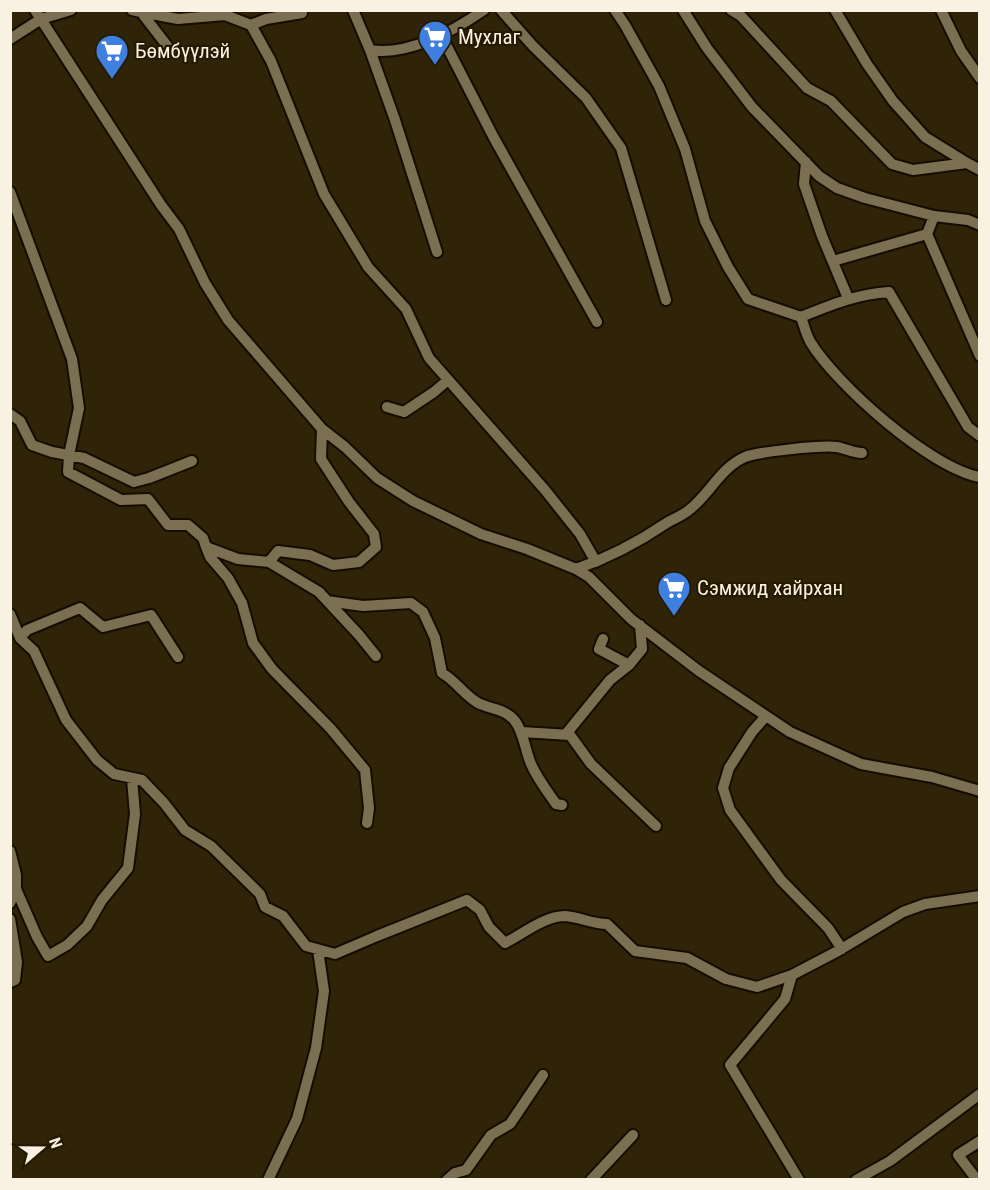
<svg xmlns="http://www.w3.org/2000/svg" width="990" height="1190" viewBox="0 0 990 1190" font-family="'Roboto Condensed',sans-serif">
<rect width="100%" height="100%" fill="#2f2308"/>
<g fill="none" stroke-linecap="round" stroke-linejoin="round">
<!-- minor casing -->
<g stroke="#170c00" stroke-width="14">
<path id="minor" d="M 35,10 L 161,205 L 179,229 L 205,283 L 228,320 L 322,429 L 345,447 L 377,478 L 413,501 L 481,534 L 527,549 L 576,569 L 589,577 L 631,619 L 699,671 L 790,732 L 861,764 L 932,777 L 980,791
M 132,10 L 141,12 L 172,52
M 353,10 L 370,50 C 409,56 452,32 484,10
M 501,10 L 533,46 L 586,98 L 621,148 L 666,300
M 615,10 L 625,25 L 659,86 L 685,149 L 705,221 L 728,267 L 748,299 L 801,317 C 831,305 857,294 889,292 L 968,427 L 980,436
M 683,10 L 707,48 L 752,107 L 819,176 L 837,188 L 865,198 L 934,216 L 968,220 L 980,225
M 731,10 L 741,16 L 807,88 L 831,101 L 892,164 L 913,170 L 967,163 L 980,170
M 835,10 L 867,64 L 893,101 L 925,137 L 967,163
M 941,10 L 961,51 L 980,78
M 141,12 L 178,19 L 225,15 L 251,25 L 266,19 L 302,13
M 251,25 L 271,61 L 324,194 L 368,267 L 406,309 L 429,358 L 545,490 L 580,534 L 596,562
M 441,35 L 494,138 L 597,322
M 10,39 L 41,19 L 71,10
M 370,50 L 395,120 L 437,252
M 806,162 L 804,184 L 822,236 L 848,298
M 10,192 L 72,359 L 79,408 L 69,455 L 68,472 L 121,500 L 148,499 L 168,525 L 188,525 L 203,538 L 206,547 L 238,559 L 269,562 L 278,551 L 310,555 L 333,565 L 359,562 L 376,547 L 374,534 L 349,502 L 321,459 L 322,429
M 934,216 L 927,234 L 980,356
M 833,261 L 927,234
M 801,317 C 804,325 806,335 811,343 C 837,385 930,468 980,477
M 387,407 L 404,412 L 434,392 L 448,380
M 10,414 L 20,421 L 32,445 L 52,452 L 84,458 L 134,482 L 149,478 L 192,461
M 206,547 L 210,557 L 228,578 L 242,603 L 253,643 L 272,669 L 331,729 L 365,770 L 369,808 L 367,823
M 269,562 L 319,592 L 359,635 L 376,656
M 576,569 C 608,558 637,543 665,524 C 673,519 682,516 689,510 C 710,494 720,468 745,457 C 757,452 821,445 836,447 C 845,448 852,453 862,453
M 327,601 L 363,606 L 411,603 L 423,612 L 435,638 L 442,673 C 456,681 464,695 478,703 C 490,709 506,709 515,721 C 524,733 525,750 531,764 C 537,778 547,791 556,804 L 562,805
M 10,614 L 20,638 L 34,651 L 66,720 L 97,760 L 114,774 L 142,780 L 164,803 L 185,830 L 211,846 L 260,894 L 265,907 L 283,916 L 306,946 L 335,954 L 377,936 L 467,900 L 480,910 L 489,927 L 505,943 C 523,934 544,916 565,916 C 580,917 592,924 607,924 L 635,951 L 687,958 L 726,979 L 757,987 L 792,975
M 20,638 L 27,630 L 80,608 L 103,627 L 151,615 L 178,657
M 603,639 L 599,649 L 629,665 L 642,649 L 640,625
M 766,716 L 752,732 L 729,768 L 723,788 L 730,810 L 781,880 L 828,928 L 842,949
M 522,732 L 570,735 L 591,764 L 656,826
M 566,734 L 610,680 L 629,665
M 10,851 L 16,875 L 16,889
M 10,903 L 16,889 L 37,937 L 48,956 L 67,945 L 87,926 L 102,900 L 128,868 L 135,814 L 132,779
M 10,919 L 17,962 L 15,980 L 10,982
M 268,1180 L 297,1119 L 316,1048 L 324,991 L 318,950
M 447,1180 L 455,1173 L 466,1170 L 491,1135 L 510,1124 L 543,1075
M 591,1180 L 633,1135
M 799,1180 L 730,1065 L 785,999 L 792,975 L 838,951 L 903,912 L 925,904 L 980,896
M 856,1180 L 890,1161 L 980,1094
M 977,1180 L 958,1155 L 980,1141"/>
</g>
<!-- minor -->
<use href="#minor" stroke="#7b6f52" stroke-width="10"/>
</g>
<!-- icons -->
<defs>
<g id="supermarket-pin" transform="scale(1.725)"><path d="M0 17L-7.5 6A9.5 9.5 0 1 1 7.5 6Z" fill="#3f7fe0" stroke="#251a00"/><path d="M-6-5.5h2.5l.6 2H6L4.5 2H-2.5L-4.4-4H-6ZM-1.5 3.2a1.3 1.3 0 1 0 .1 0ZM3 3.2a1.3 1.3 0 1 0 .1 0Z" fill="#fff"/></g>
</defs>
<g fill-rule="evenodd">
<use href="#supermarket-pin" x="435" y="37"/>
<use href="#supermarket-pin" x="112" y="51"/>
<use href="#supermarket-pin" x="674" y="588"/>
</g>
<g text-anchor="middle" dominant-baseline="central" stroke-width="4.5" stroke-linejoin="round" paint-order="stroke">
<!-- poi labels -->
<g font-size="21" fill="#f9f2e2" stroke="#251a00" text-anchor="start">
<text x="458" y="37">Мухлаг</text>
<text x="135" y="51">Бөмбүүлэй</text>
<text x="697" y="588">Сэмжид хайрхан</text>
</g>
</g>
<!-- border -->
<rect width="990" height="1190" fill="none" stroke="#f9f2e2" stroke-width="24"/>
<!-- north arrow -->
<g transform="translate(42 1148) rotate(70)" stroke="#251a00" stroke-width="4.5" paint-order="stroke">
<path d="M0-4.5L10 22L0 15L-10 22Z" fill="#f9f2e2"/>
<text y="-9" font-size="16" font-weight="bold" text-anchor="middle" fill="#f9f2e2">N</text>
</g>
</svg>
